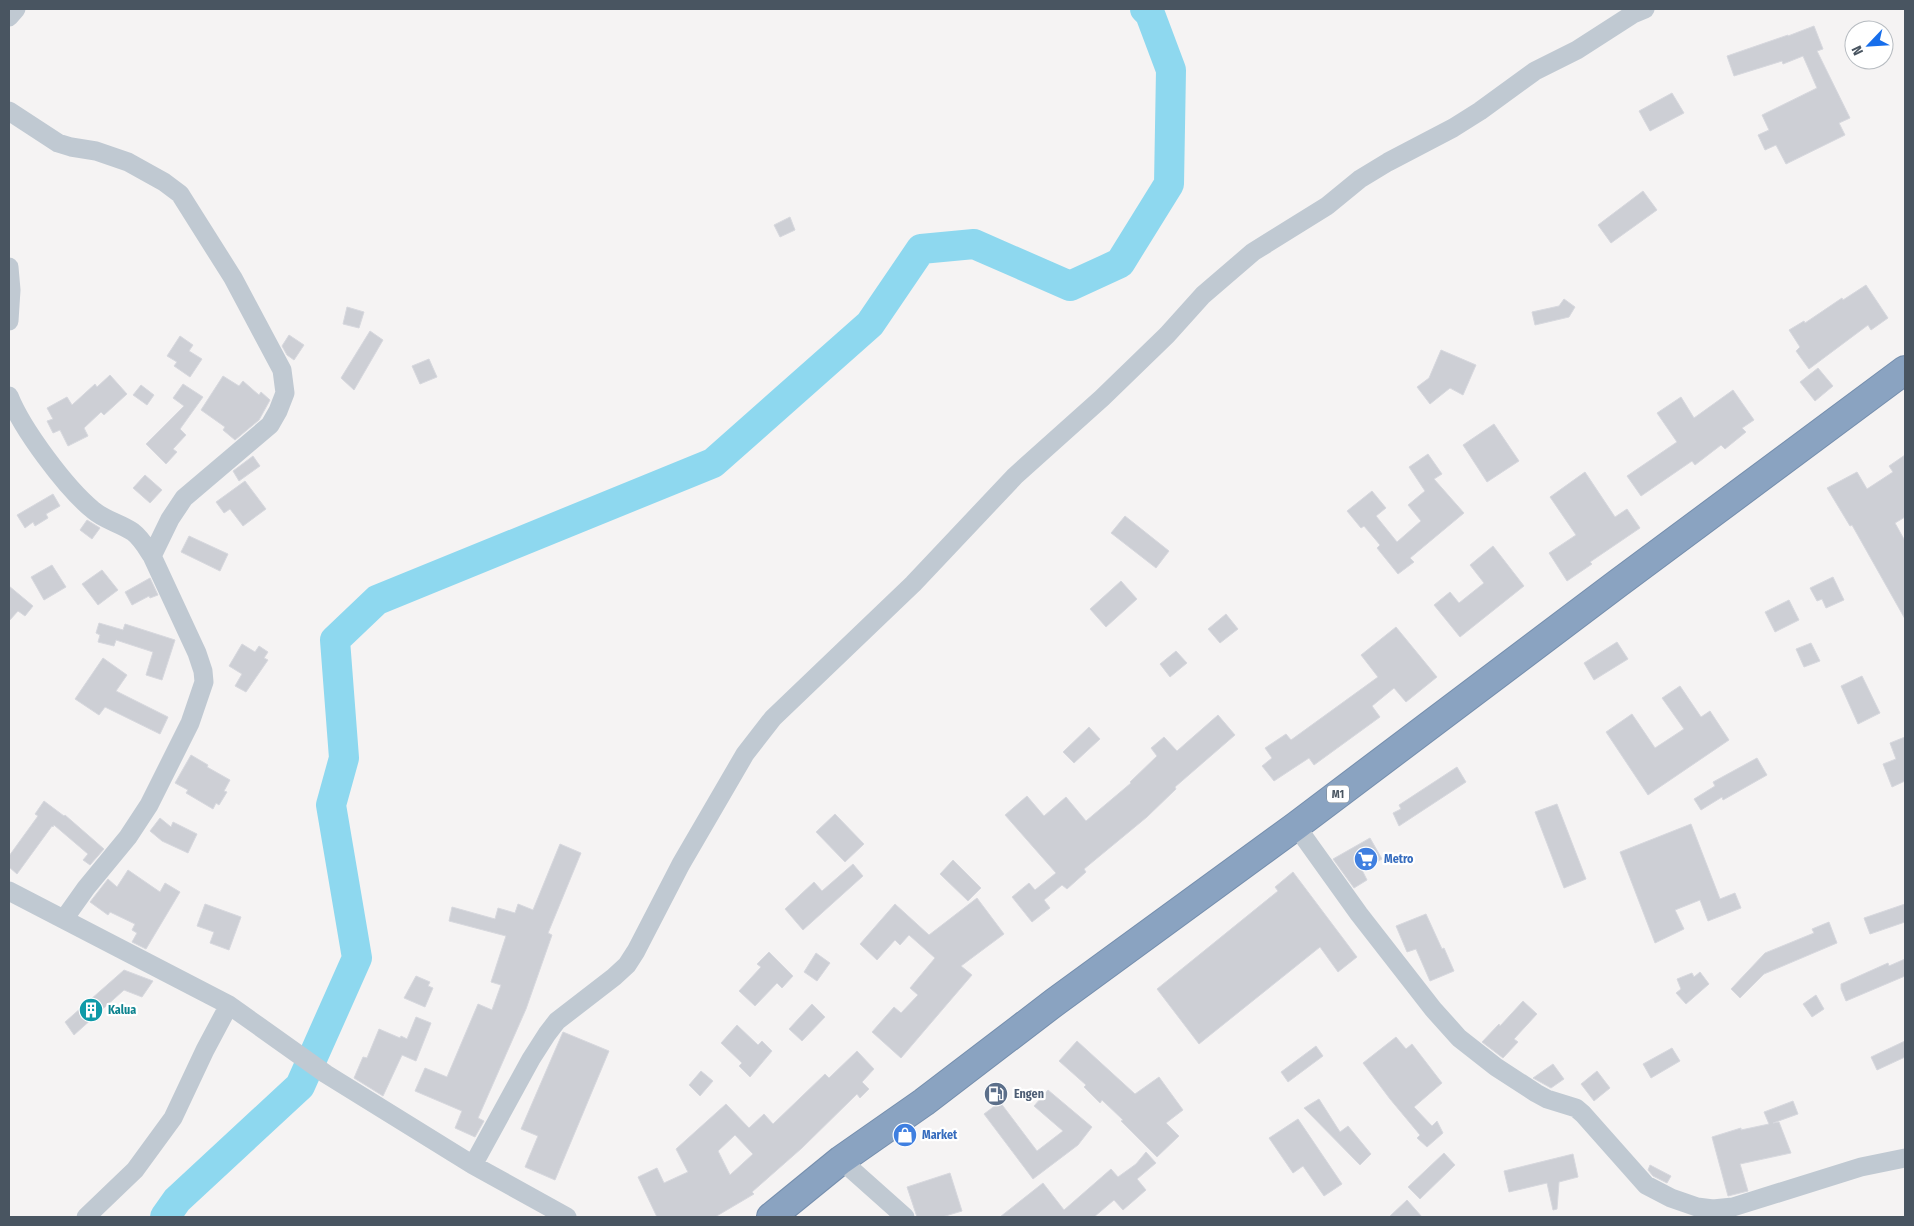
<svg xmlns="http://www.w3.org/2000/svg" width="1914" height="1226" viewBox="0 0 1914 1226" font-family="'Fira Sans Condensed',sans-serif">
<rect width="100%" height="100%" fill="#f5f3f3"/>
<g fill="none" stroke-linecap="round" stroke-linejoin="round">
<!-- river -->
<path stroke="#8ed8ef" stroke-width="30" d="M 165,1217 L 177,1200 L 300,1086 L 357,958 L 331,805 L 344,758 L 335,640 L 377,600 L 713,463 L 870,324 L 921,249 L 974,244 L 1070,286 L 1120,263 L 1169,184 L 1171,70 L 1150,14 L 1145,9"/>
</g>
<!-- building -->
<path fill="#cdcfd5" stroke="#d7d8de" fill-rule="evenodd" d="M 1814,26 L 1823,49 L 1817,51 L 1850,118 L 1839,123 L 1845,135 L 1786,164 L 1776,145 L 1765,150 L 1758,135 L 1769,130 L 1762,115 L 1817,88 L 1803,56 L 1783,64 L 1782,61 L 1734,76 L 1727,56 L 1788,35 L 1788,36 Z
M 1672,93 L 1684,113 L 1650,131 L 1639,111 Z
M 1643,191 L 1657,210 L 1611,243 L 1598,225 Z
M 790,217 L 795,230 L 780,237 L 774,225 Z
M 1866,285 L 1888,318 L 1871,330 L 1868,325 L 1809,369 L 1796,351 L 1800,347 L 1789,330 L 1804,321 L 1805,323 L 1842,298 L 1843,300 Z
M 1564,299 L 1575,307 L 1569,317 L 1535,325 L 1532,312 L 1559,306 Z
M 347,307 L 364,312 L 359,328 L 343,324 Z
M 370,331 L 383,340 L 354,390 L 341,378 Z
M 289,335 L 304,345 L 294,360 L 287,355 L 282,346 Z
M 180,336 L 193,345 L 189,351 L 202,359 L 190,377 L 174,366 L 177,362 L 167,356 Z
M 1441,350 L 1476,365 L 1463,395 L 1450,388 L 1430,404 L 1417,387 L 1429,378 Z
M 429,359 L 437,377 L 420,384 L 412,366 Z
M 1818,368 L 1833,386 L 1815,401 L 1800,382 Z
M 110,375 L 127,394 L 104,415 L 101,412 L 84,428 L 88,436 L 68,446 L 60,430 L 53,433 L 47,421 L 53,419 L 47,408 L 67,397 L 72,405 L 95,384 L 97,387 Z
M 223,376 L 239,386 L 243,381 L 259,395 L 261,392 L 270,400 L 259,420 L 235,440 L 223,430 L 225,427 L 201,410 Z
M 183,384 L 203,397 L 180,429 L 186,435 L 173,449 L 177,452 L 166,464 L 146,444 L 184,406 L 173,398 Z
M 141,385 L 154,395 L 147,405 L 133,395 Z
M 1733,390 L 1754,420 L 1742,428 L 1746,432 L 1725,449 L 1721,445 L 1695,465 L 1692,461 L 1641,496 L 1627,476 L 1677,442 L 1657,413 L 1681,397 L 1694,418 Z
M 1494,424 L 1519,461 L 1487,482 L 1463,445 Z
M 1428,454 L 1442,474 L 1434,479 L 1464,513 L 1410,558 L 1414,562 L 1398,574 L 1377,548 L 1380,545 L 1364,526 L 1361,528 L 1347,511 L 1372,491 L 1386,508 L 1376,516 L 1397,542 L 1421,521 L 1408,505 L 1425,491 L 1409,467 Z
M 1905,455 L 1905,517 L 1895,523 L 1905,541 L 1905,619 L 1852,525 L 1850,526 L 1827,488 L 1857,472 L 1867,489 L 1893,472 L 1889,466 Z
M 253,456 L 260,466 L 239,481 L 233,471 Z
M 1585,472 L 1615,517 L 1627,509 L 1640,528 L 1590,562 L 1592,564 L 1567,581 L 1549,553 L 1576,535 L 1550,497 Z
M 145,475 L 162,490 L 150,503 L 133,488 Z
M 245,481 L 266,509 L 243,526 L 230,509 L 224,513 L 216,502 Z
M 53,494 L 60,506 L 46,514 L 48,518 L 35,526 L 33,522 L 25,528 L 17,515 Z
M 1125,516 L 1169,551 L 1156,568 L 1111,533 Z
M 87,520 L 100,528 L 92,539 L 80,530 Z
M 189,536 L 228,554 L 220,571 L 181,552 Z
M 1493,546 L 1524,586 L 1460,637 L 1434,605 L 1450,592 L 1459,603 L 1484,583 L 1470,565 Z
M 52,565 L 66,587 L 44,600 L 31,577 Z
M 102,570 L 118,590 L 98,605 L 82,584 Z
M 1833,577 L 1844,600 L 1826,608 L 1822,599 L 1817,601 L 1810,588 Z
M 150,578 L 158,595 L 150,598 L 149,596 L 132,605 L 125,592 Z
M 1121,581 L 1137,599 L 1106,627 L 1090,609 Z
M 9,586 L 33,606 L 25,616 L 18,611 L 9,621 Z
M 1789,600 L 1799,620 L 1775,632 L 1765,612 Z
M 1226,614 L 1238,629 L 1220,643 L 1208,629 Z
M 99,623 L 123,630 L 125,624 L 175,640 L 162,680 L 146,675 L 153,652 L 116,640 L 114,646 L 98,642 L 100,635 L 96,633 Z
M 1396,627 L 1437,677 L 1406,702 L 1394,688 L 1372,706 L 1380,717 L 1314,765 L 1309,758 L 1274,781 L 1262,766 L 1272,758 L 1265,748 L 1286,734 L 1291,740 L 1378,677 L 1361,655 Z
M 1617,642 L 1628,659 L 1594,680 L 1584,663 Z
M 1811,643 L 1820,661 L 1804,667 L 1796,649 Z
M 242,644 L 255,652 L 259,646 L 268,652 L 264,658 L 268,660 L 246,692 L 235,686 L 242,674 L 229,666 Z
M 1176,651 L 1187,663 L 1170,677 L 1160,664 Z
M 103,658 L 127,675 L 116,691 L 168,717 L 160,734 L 105,707 L 99,715 L 75,699 Z
M 1862,676 L 1880,713 L 1858,724 L 1841,686 Z
M 1680,686 L 1701,717 L 1710,711 L 1729,740 L 1648,795 L 1606,732 L 1632,714 L 1655,748 L 1684,729 L 1662,698 Z
M 1218,715 L 1235,735 L 1175,787 L 1176,789 L 1147,817 L 1084,869 L 1086,872 L 1067,889 L 1062,885 L 1044,900 L 1050,908 L 1032,922 L 1012,897 L 1029,883 L 1035,890 L 1056,873 L 1005,815 L 1027,796 L 1044,816 L 1066,797 L 1086,821 L 1131,783 L 1130,782 L 1157,756 L 1151,748 L 1164,737 L 1177,751 Z
M 1089,727 L 1100,739 L 1074,763 L 1063,752 Z
M 1905,737 L 1905,781 L 1892,787 L 1883,764 L 1896,759 L 1890,743 Z
M 191,755 L 208,765 L 207,767 L 230,780 L 224,791 L 227,792 L 219,805 L 216,803 L 213,809 L 186,793 L 188,790 L 175,783 Z
M 1757,758 L 1767,775 L 1723,800 L 1722,797 L 1701,810 L 1694,799 L 1715,786 L 1713,782 Z
M 1457,767 L 1466,782 L 1399,826 L 1393,813 L 1401,809 L 1399,805 Z
M 44,801 L 64,816 L 65,815 L 104,849 L 90,865 L 83,860 L 88,854 L 54,825 L 53,827 L 52,826 L 17,874 L 9,867 L 9,856 L 38,816 L 35,814 Z
M 1557,804 L 1586,879 L 1564,888 L 1535,812 Z
M 835,814 L 864,844 L 845,862 L 816,832 Z
M 160,818 L 171,827 L 173,822 L 197,834 L 188,853 L 162,841 L 150,831 Z
M 1691,824 L 1720,899 L 1735,893 L 1741,908 L 1708,921 L 1700,900 L 1675,910 L 1684,929 L 1655,943 L 1620,852 Z
M 1370,838 L 1382,859 L 1362,870 L 1367,880 L 1354,888 L 1333,859 Z
M 560,844 L 581,853 L 548,933 L 552,935 L 526,1009 L 478,1118 L 484,1121 L 475,1137 L 455,1128 L 462,1111 L 415,1091 L 425,1068 L 447,1077 L 478,1004 L 492,1010 L 501,985 L 491,982 L 506,936 L 449,921 L 452,907 L 495,919 L 498,908 L 515,913 L 518,904 L 533,910 Z
M 953,860 L 981,888 L 968,901 L 940,874 Z
M 853,864 L 863,876 L 803,930 L 785,909 L 814,882 L 822,891 Z
M 128,870 L 160,892 L 165,883 L 180,892 L 146,949 L 132,942 L 137,933 L 132,930 L 135,924 L 110,912 L 108,915 L 90,902 L 108,879 L 117,887 Z
M 1293,872 L 1357,957 L 1338,972 L 1320,947 L 1199,1044 L 1157,989 L 1278,891 L 1275,887 Z
M 977,898 L 1004,934 L 961,966 L 972,975 L 901,1058 L 872,1032 L 894,1007 L 901,1013 L 918,995 L 910,988 L 935,958 L 909,935 L 900,945 L 895,940 L 877,960 L 860,944 L 895,904 L 929,935 Z
M 205,904 L 241,917 L 229,950 L 210,943 L 214,932 L 197,926 Z
M 1905,904 L 1905,922 L 1870,934 L 1864,918 Z
M 1426,914 L 1442,949 L 1444,948 L 1454,971 L 1430,981 L 1416,949 L 1407,952 L 1396,926 Z
M 1829,922 L 1837,943 L 1764,974 L 1740,998 L 1731,989 L 1765,953 L 1814,933 L 1812,929 Z
M 769,952 L 793,976 L 782,988 L 777,983 L 755,1006 L 739,991 L 761,967 L 757,964 Z
M 816,953 L 830,963 L 817,981 L 804,972 Z
M 1905,959 L 1905,976 L 1846,1001 L 1841,989 L 1841,984 L 1888,963 L 1889,966 Z
M 124,970 L 153,981 L 142,997 L 124,990 L 74,1035 L 65,1022 Z
M 1700,972 L 1709,984 L 1686,1004 L 1676,993 L 1681,989 L 1677,979 L 1692,973 L 1694,977 Z
M 416,976 L 430,982 L 428,986 L 433,988 L 425,1007 L 404,998 Z
M 1816,995 L 1824,1009 L 1812,1017 L 1803,1004 Z
M 1523,1001 L 1537,1014 L 1514,1039 L 1518,1042 L 1503,1058 L 1482,1042 L 1499,1024 L 1500,1026 Z
M 812,1004 L 825,1017 L 802,1041 L 789,1029 Z
M 416,1017 L 431,1023 L 416,1061 L 402,1055 L 383,1096 L 354,1078 L 363,1057 L 367,1058 L 379,1029 L 400,1038 L 401,1036 L 407,1039 Z
M 737,1025 L 758,1045 L 762,1041 L 772,1051 L 750,1077 L 739,1066 L 742,1063 L 721,1043 Z
M 563,1032 L 609,1051 L 555,1180 L 525,1167 L 538,1136 L 521,1129 Z
M 1396,1037 L 1406,1049 L 1412,1044 L 1442,1083 L 1414,1107 L 1432,1126 L 1437,1121 L 1443,1133 L 1427,1147 L 1417,1138 L 1420,1135 L 1390,1099 L 1363,1063 Z
M 1077,1041 L 1135,1094 L 1159,1077 L 1183,1110 L 1166,1123 L 1179,1136 L 1157,1157 L 1121,1121 L 1123,1120 L 1102,1100 L 1100,1103 L 1084,1087 L 1086,1085 L 1059,1061 Z
M 1905,1041 L 1905,1057 L 1877,1070 L 1871,1057 Z
M 1316,1046 L 1323,1056 L 1288,1082 L 1281,1072 Z
M 1672,1048 L 1680,1061 L 1651,1078 L 1643,1064 Z
M 857,1051 L 874,1069 L 862,1082 L 869,1089 L 860,1098 L 857,1094 L 802,1148 L 752,1192 L 754,1194 L 715,1217 L 657,1217 L 638,1177 L 657,1168 L 664,1183 L 688,1172 L 676,1149 L 726,1104 L 749,1128 L 764,1114 L 773,1124 L 825,1074 L 829,1078 ZM 735,1135 L 753,1154 L 730,1175 L 718,1151 Z
M 1553,1064 L 1564,1079 L 1551,1088 L 1533,1078 Z
M 701,1071 L 713,1081 L 700,1096 L 689,1085 Z
M 1597,1071 L 1610,1088 L 1594,1101 L 1581,1084 Z
M 1048,1090 L 1092,1127 L 1078,1145 L 1033,1179 L 984,1114 L 1000,1102 L 1037,1151 L 1063,1131 L 1034,1106 Z
M 1319,1099 L 1340,1132 L 1348,1126 L 1371,1154 L 1360,1165 L 1304,1108 Z
M 1793,1101 L 1798,1114 L 1773,1123 L 1779,1122 L 1791,1153 L 1740,1164 L 1748,1191 L 1728,1196 L 1712,1137 L 1741,1128 L 1741,1130 L 1769,1124 L 1764,1112 Z
M 1298,1119 L 1342,1184 L 1324,1196 L 1303,1166 L 1293,1173 L 1269,1138 Z
M 1146,1152 L 1156,1163 L 1137,1179 L 1146,1190 L 1123,1210 L 1114,1200 L 1094,1217 L 1000,1217 L 1043,1183 L 1064,1210 L 1111,1169 L 1118,1177 L 1136,1164 Z
M 1444,1153 L 1455,1165 L 1420,1199 L 1408,1187 Z
M 1573,1154 L 1578,1177 L 1559,1182 L 1557,1209 L 1553,1210 L 1547,1183 L 1509,1192 L 1504,1171 Z
M 1650,1165 L 1671,1176 L 1667,1183 L 1653,1176 L 1648,1170 Z
M 950,1173 L 962,1211 L 942,1217 L 917,1217 L 907,1187 Z
M 1407,1200 L 1422,1217 L 1389,1217 Z"/>
<g fill="none" stroke-linecap="round" stroke-linejoin="round">
<!-- highway casing -->
<g stroke="#758ead" stroke-width="30">
<path id="highway" d="M 771,1217 L 841,1160 L 924,1102 L 1055,1002 L 1296,826 L 1617,584 L 1905,370"/>
</g>
<!-- minor -->
<path stroke="#c0c9d2" stroke-width="19" d="M 9,17 L 16,9
M 9,111 L 58,143 L 71,147 L 96,151 L 128,162 L 164,182 L 180,194 L 233,278 L 282,370 L 285,393 L 278,411 L 270,425 L 184,498 L 170,519 L 152,556
M 9,267 L 11,290 L 9,321
M 9,396 C 22,429 66,488 93,510 C 104,520 120,523 133,532 C 141,538 146,547 152,556 L 197,653 L 203,671 L 204,682 L 190,723 L 149,805 L 128,837 L 86,888 L 64,919
M 1296,826 L 1359,914 L 1433,1009 L 1459,1038 L 1496,1067 L 1536,1093 L 1547,1099 L 1576,1108 L 1583,1114 L 1646,1185 L 1671,1198 L 1697,1207 L 1713,1209 L 1733,1207 L 1861,1167 L 1905,1158
M 9,891 L 229,1005 L 326,1074 L 473,1165 L 567,1217
M 841,1160 L 905,1217
M 473,1165 L 531,1059 L 547,1034 L 557,1021 L 614,977 L 627,965 L 636,951 L 681,864 L 745,754 L 773,718 L 913,584 L 1015,476 L 1102,398 L 1167,335 L 1203,295 L 1253,252 L 1327,206 L 1360,179 L 1388,162 L 1453,128 L 1480,111 L 1535,71 L 1577,50 L 1633,14 L 1645,9
M 86,1217 L 135,1170 L 173,1118 L 205,1050 L 229,1005"/>
<!-- highway -->
<use href="#highway" stroke="#8aa3c1" stroke-width="28"/>
</g>
<!-- icons -->
<defs>
<g id="supermarket-disc" transform="scale(1.25)"><circle r="9.5" fill="#3f7fe0" stroke="#fff"/><path d="M-6-5.5h2.5l.6 2H6L4.5 2H-2.5L-4.4-4H-6ZM-1.5 3.2a1.3 1.3 0 1 0 .1 0ZM3 3.2a1.3 1.3 0 1 0 .1 0Z" fill="#fff"/></g>
<g id="building-disc" transform="scale(1.25)"><circle r="9.5" fill="#0f9aa8" stroke="#fff"/><path d="M-4-6H4V6H1V3H-1V6H-4ZM-2.5-4.3h1.7v1.8h-1.7ZM.8-4.3h1.7v1.8H.8ZM-2.5-1h1.7V.8h-1.7ZM.8-1h1.7V.8H.8Z" fill="#fff"/></g>
<g id="fuel-disc" transform="scale(1.25)"><circle r="9.5" fill="#5c6f8a" stroke="#fff"/><path d="M-5.5-6h7V0h2V4h1.3V-2.5L3-4.5l.8-.8L6-3V5H2.5V1h-1V6h-7ZM-4.2-4.7v3.2H.2V-4.7Z" fill="#fff"/></g>
<g id="shop-disc" transform="scale(1.25)"><circle r="9.5" fill="#3f7fe0" stroke="#fff"/><path d="M-5-2.5h2.3a2.7 3.5 0 0 1 5.4 0H5L5.5 6h-11ZM-1.5-2.5h3a1.5 2.3 0 0 0-3 0Z" fill="#fff"/></g>
</defs>
<g fill-rule="evenodd">
<use href="#supermarket-disc" x="1366" y="859"/>
<use href="#building-disc" x="91" y="1010"/>
<use href="#fuel-disc" x="996" y="1094"/>
<use href="#shop-disc" x="905" y="1135"/>
</g>
<g text-anchor="middle" dominant-baseline="central" stroke-width="4.5" stroke-linejoin="round" paint-order="stroke">
<!-- shield labels -->
<rect fill="#fff" stroke="#808890" stroke-width="1" x="1327" y="785.5" width="22" height="17" rx="4"/>
<g font-size="11" font-weight="bold" fill="#495561">
<text x="1338" y="794">M1</text>
</g>
<!-- shop labels -->
<g font-size="12" font-weight="bold" fill="#366cbe" stroke="#fff" text-anchor="start">
<text x="1384" y="859">Metro</text>
<text x="922" y="1135">Market</text>
</g>
<!-- culture labels -->
<g font-size="12" font-weight="bold" fill="#0d838f" stroke="#fff" text-anchor="start">
<text x="108" y="1010">Kalua</text>
</g>
<!-- service labels -->
<g font-size="12" font-weight="bold" fill="#4e5e75" stroke="#fff" text-anchor="start">
<text x="1014" y="1094">Engen</text>
</g>
</g>
<!-- border -->
<rect width="1914" height="1226" fill="none" stroke="#495561" stroke-width="20"/>
<!-- north arrow -->
<g transform="translate(1869 45) rotate(245)"><circle r="24" fill="#ffffff" stroke="#b6bbc0"/>
<path d="M0-4L9 19L0 12L-9 19Z" fill="#176eeb"/>
<text y="-8" font-size="14" font-weight="bold" text-anchor="middle" fill="#495561">N</text>
</g>
</svg>
